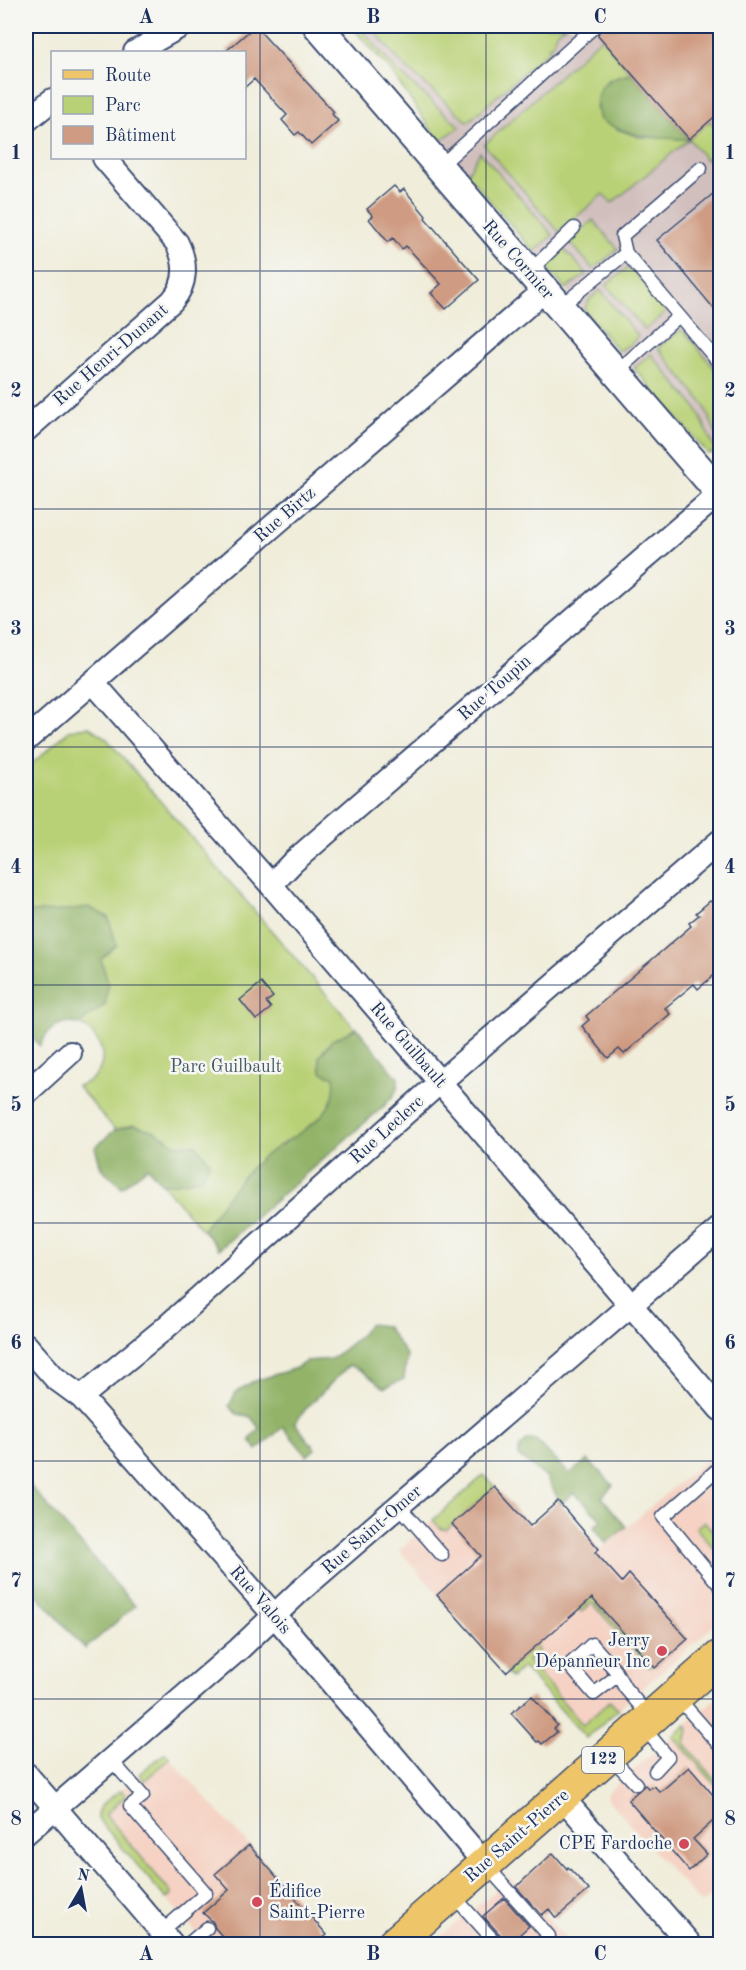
<svg xmlns="http://www.w3.org/2000/svg" width="746" height="1970" viewBox="0 0 746 1970" font-family="'Old Standard TT',serif">
<rect width="100%" height="100%" fill="#f6f6f2"/>
<filter id="ink" filterUnits="userSpaceOnUse"><feTurbulence type="fractalNoise" baseFrequency=".0167" numOctaves="2"/><feDisplacementMap in="SourceGraphic" scale="12" xChannelSelector="R" yChannelSelector="G"/><feConvolveMatrix kernelMatrix="1 2 1 2 8 2 1 2 1" color-interpolation-filters="sRGB"/></filter>
<filter id="wash" filterUnits="userSpaceOnUse"><feTurbulence type="fractalNoise" baseFrequency=".008" numOctaves="4" result="noise"/><feDisplacementMap in="SourceGraphic" scale="24" xChannelSelector="R" yChannelSelector="G"/><feGaussianBlur stdDeviation="1.35" result="paint"/><feColorMatrix in="noise" values="0 0 0 0 0 0 0 0 0 0 0 0 0 0 0 0 0 1.4 0 .05"/><feComposite in="paint" operator="in"/></filter>
<g filter="url(#wash)">
<rect width="100%" height="100%" fill="#f0edda"/>
<!-- built -->
<path fill="#f5d2c3" d="M 717,1451 L 720,1455 L 720,1620 L 586,1738 L 523,1667 L 511,1678 L 399,1550 L 484,1475 L 572,1573 Z
M 720,1695 L 720,1888 L 701,1904 L 608,1800 L 606,1796 L 609,1791 Z
M 165,1753 L 249,1845 L 336,1944 L 206,1944 L 97,1818 L 96,1813 L 99,1808 Z
M 510,1878 L 571,1944 L 432,1944 Z"/>
<!-- industrial -->
<path fill="#d1bfbd" d="M 351,26 L 720,26 L 720,453 L 716,452 L 708,454 L 618,351 L 439,141 L 390,70 Z"/>
<!-- green -->
<path fill="#b9d176" stroke="#6a806a" stroke-width="1.5" d="M 351,26 L 359,26 L 394,68 L 460,127 L 439,141 L 390,70 Z
M 370,26 L 565,26 L 556,33 L 553,44 L 548,46 L 550,49 L 468,122 L 400,62 Z
M 601,38 L 631,73 C 607,77 597,83 596,109 L 617,129 L 639,137 L 689,139 L 710,121 L 720,133 L 720,157 L 716,152 L 706,160 L 689,139 L 612,203 L 603,194 L 559,232 L 484,145 Z
M 480,152 L 553,235 L 534,252 L 467,174 Z
M 593,220 L 618,249 L 593,269 L 569,241 Z
M 563,248 L 587,274 L 565,289 L 545,265 Z
M 626,269 L 632,269 L 665,308 L 664,314 L 645,330 L 606,285 Z
M 600,290 L 638,336 L 631,344 L 618,351 L 584,310 L 590,299 Z
M 679,331 L 684,331 L 720,375 L 720,443 L 704,405 L 658,348 Z
M 651,354 L 697,409 L 716,452 L 708,454 L 634,368 Z
M 89,727 L 106,738 L 398,1078 C 399,1091 393,1096 385,1105 L 219,1249 L 77,1086 C 139,1068 71,981 40,1046 L 26,1028 L 26,769 L 69,731 L 78,728 Z
M 484,1475 L 495,1487 L 446,1530 L 440,1528 L 433,1520 Z
M 704,1521 L 720,1539 L 720,1555 L 696,1528 Z
M 601,1590 L 596,1603 L 652,1665 L 649,1667 L 592,1603 L 581,1612 L 578,1610 Z
M 535,1646 L 539,1651 L 528,1661 L 583,1725 L 610,1701 L 618,1710 L 586,1738 L 523,1667 L 511,1678 L 506,1672 Z
M 686,1725 L 688,1729 L 685,1744 L 720,1785 L 720,1790 L 673,1736 Z
M 165,1753 L 170,1758 L 144,1781 L 139,1774 Z
M 121,1790 L 126,1796 L 105,1814 L 172,1894 L 166,1899 L 97,1818 C 96,1805 112,1797 121,1790 Z"/>
<!-- forest -->
<path fill="#92b367" stroke="#567162" stroke-width="1.5" d="M 631,73 L 689,139 C 654,139 630,137 600,120 C 591,90 603,78 631,73 Z
M 88,907 L 108,917 L 117,945 L 101,959 L 108,983 L 105,1005 L 79,1024 C 57,1021 50,1026 40,1046 L 26,1028 L 26,912 L 61,911 Z
M 357,1028 L 398,1078 C 399,1091 393,1096 385,1105 L 219,1249 L 203,1230 C 221,1205 238,1178 262,1158 C 288,1136 341,1121 334,1077 L 321,1072 L 319,1057 L 332,1040 Z
M 134,1125 L 155,1131 L 176,1145 L 195,1144 L 210,1162 L 201,1178 L 184,1182 L 162,1184 L 148,1167 L 122,1187 L 101,1168 L 95,1147 L 115,1130 Z
M 368,1324 L 386,1326 L 407,1356 L 404,1379 L 384,1388 L 362,1371 L 349,1365 L 305,1410 L 295,1423 L 315,1449 L 307,1456 L 283,1427 L 257,1450 L 250,1440 L 259,1428 L 251,1417 L 237,1414 L 229,1406 L 236,1392 L 252,1382 L 296,1368 L 307,1361 L 331,1359 L 360,1336 Z
M 528,1440 L 536,1440 L 569,1474 L 588,1460 L 613,1485 L 602,1497 L 626,1527 L 606,1543 L 594,1527 L 601,1520 L 574,1492 L 561,1504 L 547,1478 L 518,1456 L 520,1447 Z
M 26,1481 L 135,1606 L 85,1649 L 26,1582 Z"/>
<g id="blocks">
<!-- building -->
<path fill="#cf9b82" d="M 255,26 L 334,112 L 332,114 L 338,121 L 311,145 L 299,132 L 295,135 L 282,120 L 287,115 L 254,79 L 244,88 L 244,52 L 225,52 Z
M 601,26 L 720,26 L 720,112 L 689,139 L 598,35 Z
M 394,186 L 400,192 L 404,189 L 426,216 L 425,218 L 479,280 L 446,309 L 431,293 L 441,284 L 406,246 L 402,249 L 393,238 L 388,242 L 369,219 L 373,216 L 367,209 Z
M 720,188 L 720,316 L 657,240 Z
M 720,897 L 720,970 L 698,989 L 694,984 L 665,1008 L 670,1014 L 624,1054 L 619,1049 L 608,1058 L 582,1026 L 589,1020 L 586,1016 L 691,926 L 689,923 L 699,915 L 696,913 L 710,901 L 713,903 Z
M 261,983 L 273,997 L 266,1002 L 271,1008 L 256,1020 L 240,1000 Z
M 495,1487 L 530,1526 L 558,1501 L 599,1549 L 595,1552 L 622,1582 L 629,1574 L 688,1639 L 655,1668 L 592,1598 L 506,1672 L 437,1595 L 481,1556 L 452,1524 Z
M 532,1696 L 557,1725 L 554,1728 L 557,1732 L 542,1744 L 539,1741 L 537,1742 L 511,1713 Z
M 689,1767 L 720,1803 L 720,1815 L 693,1839 L 707,1854 L 689,1871 L 628,1800 L 645,1785 L 649,1789 L 654,1786 L 660,1792 Z
M 249,1845 L 327,1935 L 316,1944 L 229,1944 L 215,1928 L 213,1922 L 203,1913 L 229,1890 L 215,1874 Z
M 553,1853 L 567,1869 L 568,1867 L 589,1890 L 556,1918 L 549,1909 L 542,1915 L 516,1887 Z
M 504,1898 L 529,1926 L 509,1944 L 505,1944 L 503,1938 L 483,1916 Z"/>
</g>
</g>
<g filter="url(#ink)">
<use href="#blocks" fill-opacity="0" stroke="#3b4c71" stroke-width="1.5"/>
<g fill="none" stroke-linecap="round" stroke-linejoin="round">
<!-- service casing -->
<g stroke="#3b4c71" stroke-width="15">
<path id="service" d="M 439,167 L 593,28
M 701,168 L 622,236 L 626,253 L 720,364
M 529,272 L 574,228
M 560,307 L 626,253
M 616,372 L 679,316
M 720,1467 L 663,1517 L 720,1586
M 399,1506 L 442,1555
M 618,1675 L 594,1694 L 569,1665 L 592,1644 L 615,1670 L 625,1688 L 650,1717
M 678,1698 L 720,1746
M 643,1727 L 668,1757 L 655,1771
M 610,1756 L 636,1784
M 111,1760 L 143,1796 L 130,1806 L 206,1893 L 161,1932
M 486,1865 L 549,1936 L 540,1944
M 452,1894 L 497,1944
M 188,1944 L 207,1928"/>
</g>
<!-- minor casing -->
<g stroke="#3b4c71" stroke-width="26">
<path id="minor" d="M 135,52 L 181,26
M 26,121 L 52,100
M 26,430 L 172,301 C 187,284 187,263 177,243 L 104,158
M 93,682 L 271,885 L 720,1409
M 26,740 L 545,290
M 271,885 L 293,862 L 720,493
M 26,1093 L 70,1053
M 26,1345 L 55,1378 L 81,1397 L 275,1616 L 485,1864
M 81,1397 L 164,1329 L 440,1082 L 720,841
M 26,1774 L 172,1944
M 562,1797 L 690,1944
M 26,1833 L 239,1649 L 299,1592 L 720,1228"/>
</g>
<!-- tertiary casing -->
<g stroke="#3b4c71" stroke-width="32">
<path id="tertiary" d="M 318,26 L 720,493"/>
</g>
<!-- primary casing -->
<g stroke="#3b4c71" stroke-width="36">
<path id="primary" d="M 394,1944 L 720,1657"/>
</g>
<!-- service -->
<use href="#service" stroke="#fff" stroke-width="12"/>
<!-- minor -->
<use href="#minor" stroke="#fff" stroke-width="22"/>
<!-- tertiary -->
<use href="#tertiary" stroke="#fff" stroke-width="28"/>
<!-- primary -->
<use href="#primary" stroke="#eec569" stroke-width="33"/>
</g>
</g>
<!-- grid -->
<path fill="none" stroke="#1b2f5e" stroke-width="1.5" stroke-opacity="0.55" d="M 260,26 L 260,1944M 486,26 L 486,1944M 26,271 L 720,271M 26,509 L 720,509M 26,747 L 720,747M 26,985 L 720,985M 26,1223 L 720,1223M 26,1461 L 720,1461M 26,1699 L 720,1699"/>
<!-- markers -->
<g fill="#d1495b" stroke="#f6f6f2" stroke-width="2">
<circle cx="662" cy="1651" r="6"/>
<circle cx="684" cy="1844" r="6"/>
<circle cx="257" cy="1902" r="6"/>
</g>
<g text-anchor="middle" dominant-baseline="central" stroke-width="5" stroke-linejoin="round" paint-order="stroke">
<!-- shield labels -->
<rect fill="#f6f6f2" stroke="#5d6b8a" stroke-width="1.5" x="582" y="1747" width="42" height="26" rx="4.5"/>
<g font-size="16" font-weight="bold" fill="#1b2f5e">
<text x="603" y="1760">122</text>
</g>
<!-- street labels -->
<g font-size="18" fill="#1b2f5e" stroke="#f6f6f2">
<text transform="translate(518 260) rotate(49)">Rue Cormier</text>
<text transform="translate(111 355) rotate(-41)">Rue Henri-Dunant</text>
<text transform="translate(285 515) rotate(-41)">Rue Birtz</text>
<text transform="translate(495 688) rotate(-41)">Rue Toupin</text>
<text transform="translate(408 1045) rotate(49)">Rue Guilbault</text>
<text transform="translate(387 1130) rotate(-42)">Rue Leclerc</text>
<text transform="translate(372 1530) rotate(-41)">Rue Saint-Omer</text>
<text transform="translate(260 1600) rotate(49)">Rue Valois</text>
<text transform="translate(517 1836) rotate(-41)">Rue Saint-Pierre</text>
</g>
<!-- park labels -->
<g font-size="18" fill="#425864" stroke="#f6f6f2">
<text x="226" y="1067">Parc Guilbault</text>
</g>
<!-- poi labels -->
<g font-size="18" fill="#1b2f5e" stroke="#f6f6f2" text-anchor="end">
<text x="650" y="1641">Jerry<tspan x="650" dy="21">Dépanneur Inc</tspan></text>
<text x="672" y="1844">CPE Fardoche</text>
<text x="269" y="1892" text-anchor="start">Édifice<tspan x="269" dy="21">Saint-Pierre</tspan></text>
</g>
</g>
<!-- margin -->
<rect width="746" height="1970" fill="none" stroke="#f6f6f2" stroke-width="66"/>
<!-- legend -->
<rect x="51" y="51" width="195" height="108" fill="#f6f6f2" stroke="#9ea6b7" stroke-width="1.5"/>
<rect x="63" y="70" width="30" height="9" fill="#eec569" stroke="#9ea6b7" stroke-width="1.5"/>
<text x="105" y="81" font-size="18" fill="#1b2f5e">Route</text>
<rect x="63" y="96" width="30" height="18" fill="#b9d176" stroke="#9ea6b7" stroke-width="1.5"/>
<text x="105" y="111" font-size="18" fill="#1b2f5e">Parc</text>
<rect x="63" y="126" width="30" height="18" fill="#cf9b82" stroke="#9ea6b7" stroke-width="1.5"/>
<text x="105" y="141" font-size="18" fill="#1b2f5e">Bâtiment</text>
<!-- north arrow -->
<g transform="translate(81 1889) rotate(10)" stroke="#f6f6f2" stroke-width="4.5" paint-order="stroke">
<path d="M0-4.5L10 22L0 15L-10 22Z" fill="#1b2f5e"/>
<text y="-9" font-size="16" font-weight="bold" text-anchor="middle" fill="#1b2f5e">N</text>
</g>
<rect x="33" y="33" width="680" height="1904" fill="none" stroke="#1b2f5e" stroke-width="2"/>
<g font-size="20" text-anchor="middle" font-weight="bold" fill="#1b2f5e">
<text x="146" y="23">A</text>
<text x="373" y="23">B</text>
<text x="600" y="23">C</text>
<text x="16" y="159">1</text>
<text x="730" y="159">1</text>
<text x="16" y="397">2</text>
<text x="730" y="397">2</text>
<text x="16" y="635">3</text>
<text x="730" y="635">3</text>
<text x="16" y="873">4</text>
<text x="730" y="873">4</text>
<text x="16" y="1111">5</text>
<text x="730" y="1111">5</text>
<text x="16" y="1349">6</text>
<text x="730" y="1349">6</text>
<text x="16" y="1587">7</text>
<text x="730" y="1587">7</text>
<text x="16" y="1825">8</text>
<text x="730" y="1825">8</text>
<text x="146" y="1960">A</text>
<text x="373" y="1960">B</text>
<text x="600" y="1960">C</text>
</g>
</svg>
